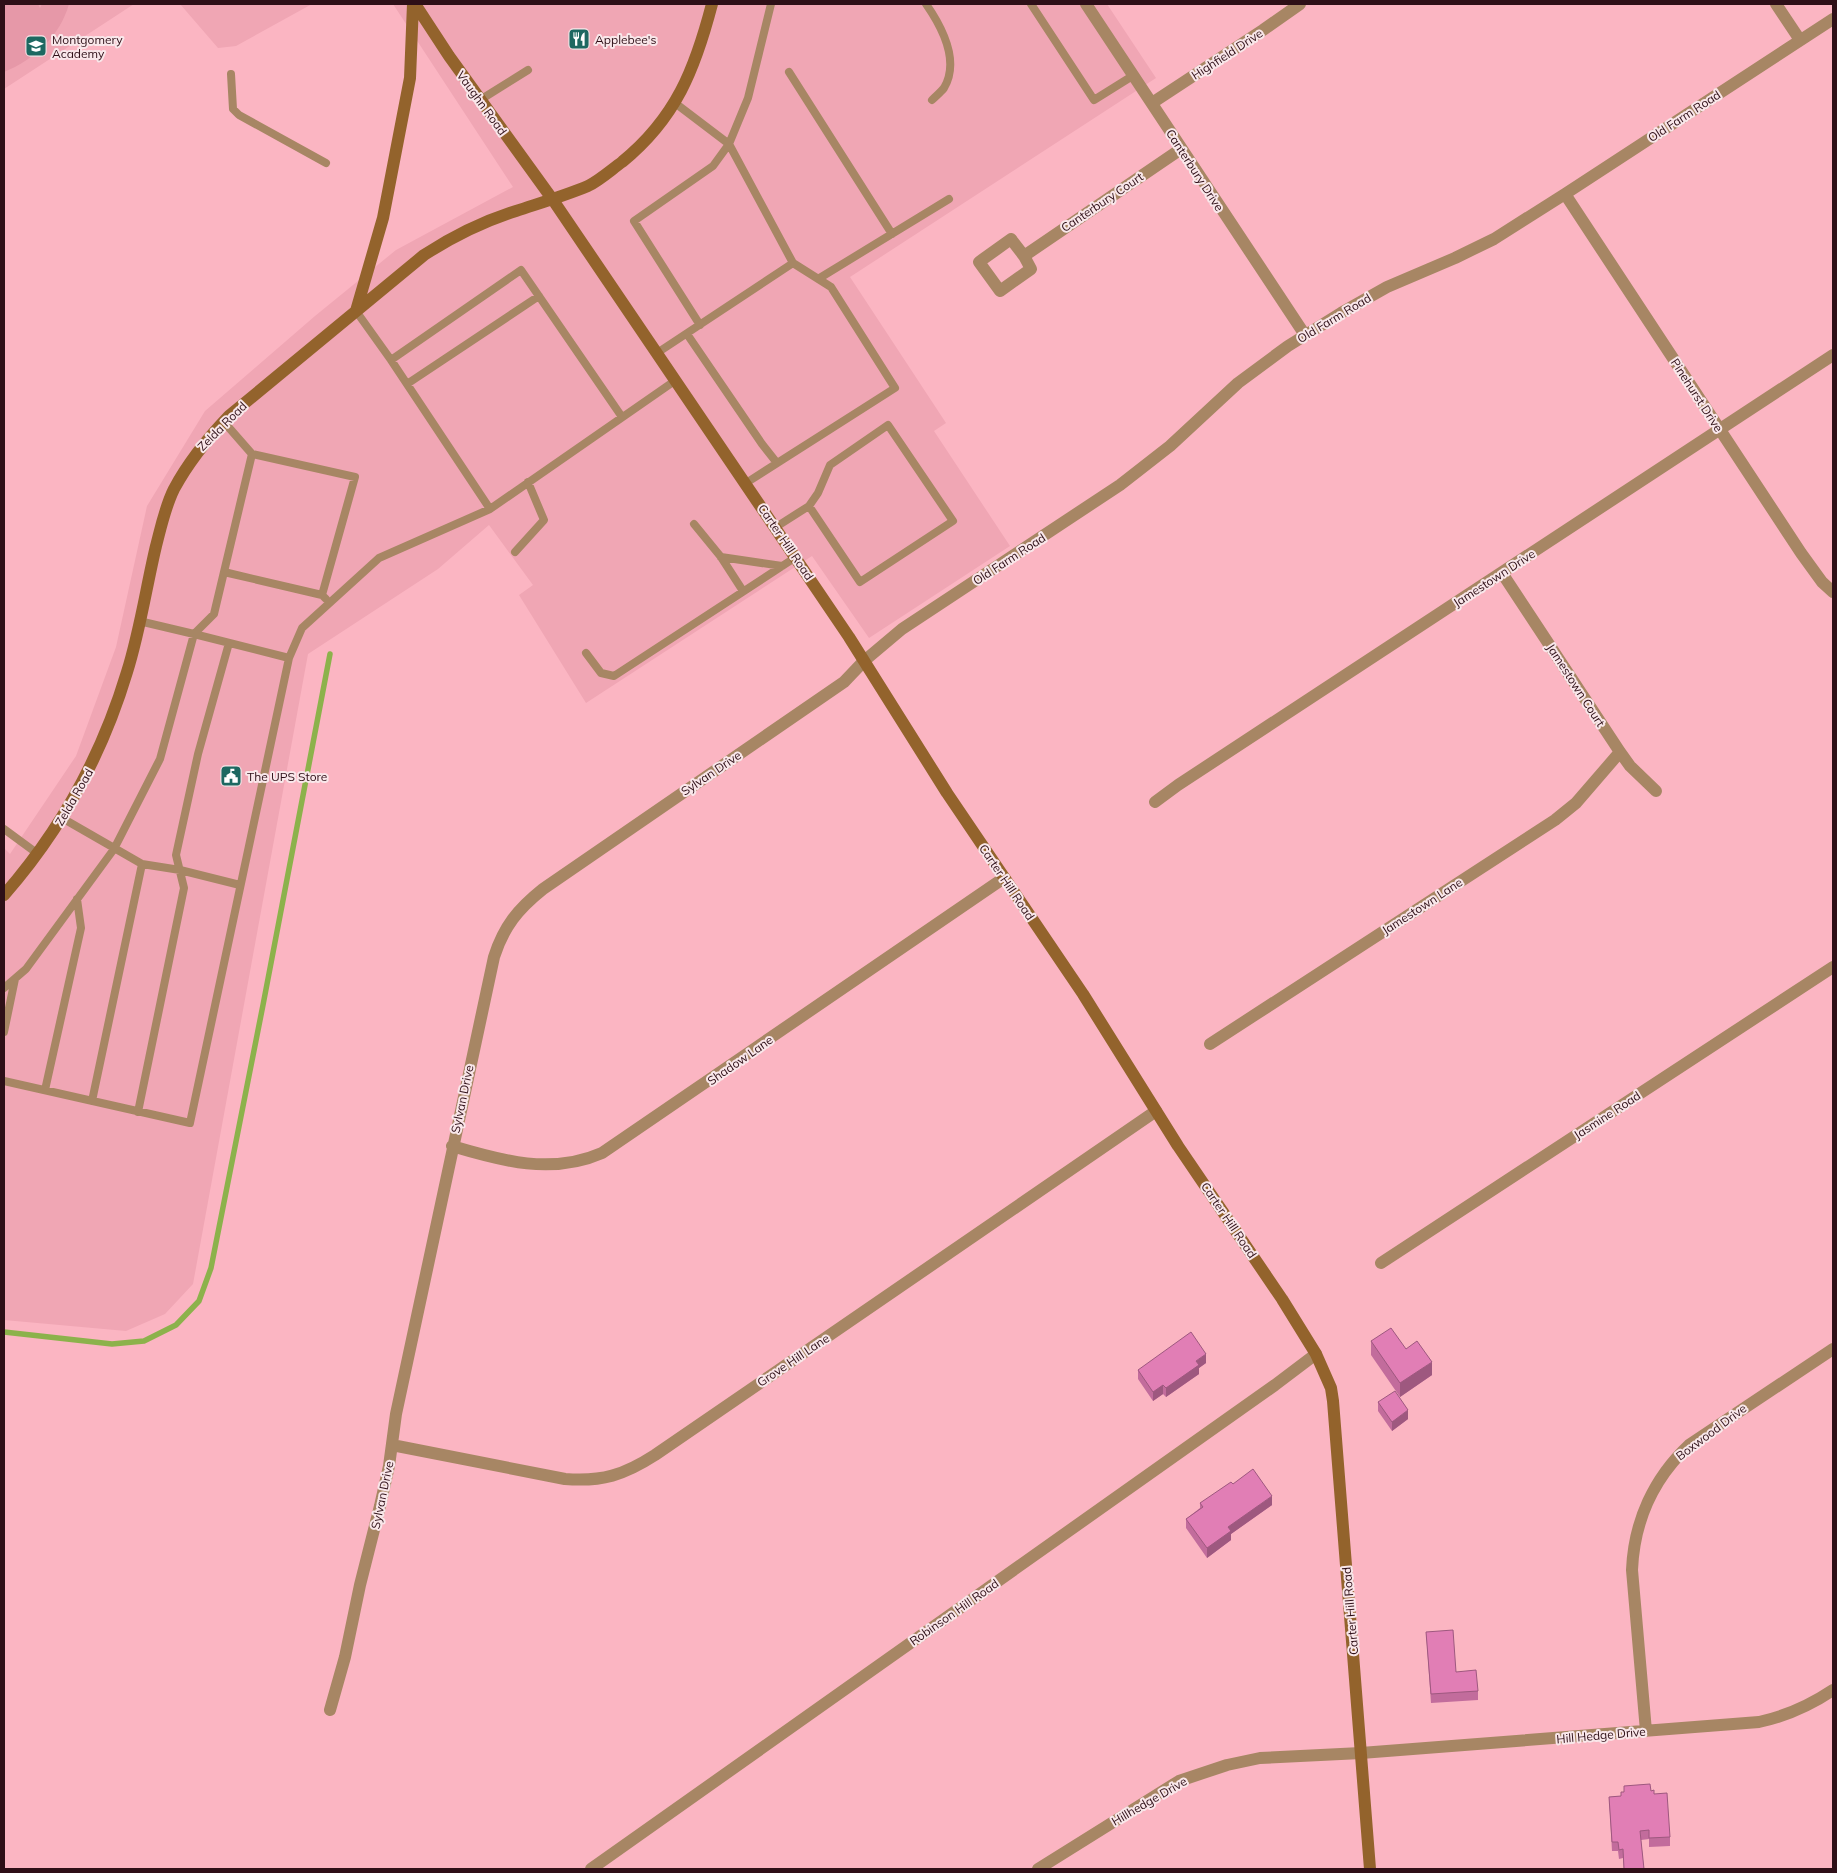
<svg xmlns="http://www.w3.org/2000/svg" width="1837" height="1873" viewBox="0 0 1837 1873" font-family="Mulish,sans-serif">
<rect width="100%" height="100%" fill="#fbb5c2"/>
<!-- built -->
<path fill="#f0a6b4" d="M 4,4 L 134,4 L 4,89 Z
M 180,4 L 312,4 L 236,46 L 218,48 Z
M 393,4 L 1107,4 L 1156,78 L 850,277 L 946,423 L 934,431 L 1010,546 L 869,638 L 812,556 L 586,703 L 519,595 L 533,585 L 489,525 L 438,569 L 308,654 L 193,1284 L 165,1314 L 126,1331 L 4,1320 L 4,848 L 10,854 L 76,756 L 116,647 L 147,506 L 205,411 L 315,316 L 396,250 L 513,187 Z"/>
<!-- green -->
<path fill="#e698a8" d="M 4,4 L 38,4 L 40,8 L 42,4 L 69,4 C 60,36 34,60 4,72 Z"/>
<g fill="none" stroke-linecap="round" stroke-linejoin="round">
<!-- stream -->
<path stroke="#8cb24b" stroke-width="5.5" d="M 4,1332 L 112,1344 L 144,1341 L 176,1325 L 199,1301 L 211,1268 L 263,1005 L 330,654"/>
<!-- service -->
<path stroke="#a78664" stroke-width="8" d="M 926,4 C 942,27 960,61 944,88 C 941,92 936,96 932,100
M 1031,4 L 1094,100 L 1134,75
M 789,72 L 892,234
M 231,74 L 233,109 L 239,115 L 326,163
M 480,100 L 528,70
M 818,279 L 949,199
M 356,311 L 391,360 L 521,270 L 622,417
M 700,325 L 634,221 L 713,166 L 729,144 L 748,98 L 771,4
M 687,334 L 762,444 L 777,463
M 657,353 L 793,263 L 729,144 L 675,103
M 391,360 L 490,509
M 407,384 L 539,296
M 252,454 L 355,477 L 322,595
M 746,483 L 895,388 L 831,287 L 793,263
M 694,524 L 721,557 L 743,591
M 776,527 L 809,506 L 818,493 L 830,465 L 888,425 L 953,521 L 860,582 L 809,506
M 515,552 L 544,520 L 528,482
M 721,557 L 782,566
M 224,572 L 322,595 L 326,599
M 139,621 L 194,634 L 289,658
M 586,653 L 601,673 L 614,676 L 796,557
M 62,818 L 142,864 L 180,870 L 240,885
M 4,829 L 38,854
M 4,988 L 26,969 L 114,849 L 160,759 L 194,634 L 214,614 L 252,454 L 224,422
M 4,1032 L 15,979
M 4,1081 L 190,1123 L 289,658 L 302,628 L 379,558 L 490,509 L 676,380
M 45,1090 L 81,928 L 77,899
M 92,1101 L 142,864
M 138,1112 L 184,888 L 176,855 L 198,754 L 229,643"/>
<!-- minor -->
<path stroke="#a78664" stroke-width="12" d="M 1086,4 L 1305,335
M 1776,4 L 1800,40
M 1152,103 L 1263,30 L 1300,4
M 1565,194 L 1801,553 L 1822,582 L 1833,592
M 1024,256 L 1011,239 L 979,262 L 1000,291 L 1031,269 L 1024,256 L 1181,149
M 1502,573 L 1620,752 L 1630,766 L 1656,791
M 1155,802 L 1178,785 L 1833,355
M 1210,1044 L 1555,820 L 1576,803 L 1620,752
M 452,1146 C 502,1161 552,1175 602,1153 L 1004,878
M 1381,1263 L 1833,967
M 392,1445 L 565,1479 C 602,1482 624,1475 655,1455 L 1156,1111
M 330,1710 L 345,1657 L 360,1585 L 380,1506 L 389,1466 L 396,1414 L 494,957 C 504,926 518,909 543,889 L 844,682 L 864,661 L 902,629 L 1120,485 L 1170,446 L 1238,383 L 1288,346 L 1341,313 L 1387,287 L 1455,258 L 1494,239 L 1565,194 L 1833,19
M 1646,1731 L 1632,1570 C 1634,1521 1654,1478 1689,1445 L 1833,1349
M 591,1869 L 1275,1385 L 1316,1354
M 1038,1869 L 1179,1781 L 1227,1765 L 1260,1758 L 1361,1753 L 1759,1722 C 1787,1716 1809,1706 1833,1690"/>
<!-- secondary -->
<path stroke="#93632c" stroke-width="12" d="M 415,4 L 449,56 L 553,200 L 849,637 L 947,793 L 1083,994 L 1178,1146 L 1282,1299 L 1316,1354 L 1331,1388 L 1333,1401 L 1370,1869
M 356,311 L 383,218 L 410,78 L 413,4
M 4,895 C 61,830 102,755 127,672 C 140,631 146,588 156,546 C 161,527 165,507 174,489 C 189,461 207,439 229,416 L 424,255 C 452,237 484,221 516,211 C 540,203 564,196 588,186 C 600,180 611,170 622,162 C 676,118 695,69 712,4"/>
</g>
<!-- wall -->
<path fill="#c26c9c" d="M 1371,1341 L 1406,1349 L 1432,1375 L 1400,1397 L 1371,1355 Z
M 1206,1363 L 1199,1368 L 1199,1374 L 1166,1397 L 1163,1394 L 1153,1401 L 1138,1379 L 1138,1370 Z
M 1378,1402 L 1408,1419 L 1392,1431 L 1378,1411 Z
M 1200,1503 L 1272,1505 L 1231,1534 L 1231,1540 L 1207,1558 L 1186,1528 L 1186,1519 L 1200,1508 Z
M 1426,1632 L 1456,1672 L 1478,1691 L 1478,1700 L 1431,1703 Z
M 1651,1791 L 1654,1794 L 1670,1837 L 1670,1846 L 1649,1847 L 1649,1839 L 1641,1840 L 1644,1869 L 1624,1869 L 1623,1858 L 1619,1859 L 1618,1851 L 1612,1851 L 1609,1797 L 1621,1796 Z"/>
<!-- shaded-wall -->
<path fill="#9e587f" d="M 1206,1354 L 1206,1363 L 1199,1368 L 1199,1374 L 1166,1397 L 1166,1388 L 1196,1361 Z
M 1432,1362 L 1432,1375 L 1400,1397 L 1400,1383 Z
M 1163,1385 L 1163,1394 L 1153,1401 L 1153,1392 Z
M 1408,1410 L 1408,1419 L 1392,1431 L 1392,1422 Z
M 1272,1496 L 1272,1505 L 1231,1534 L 1231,1540 L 1207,1558 L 1207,1548 L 1228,1527 Z"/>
<!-- building -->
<path fill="#e17eb5" stroke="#9e587f" d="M 1391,1328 L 1406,1349 L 1417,1341 L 1432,1362 L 1400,1383 L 1371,1341 Z
M 1191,1332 L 1206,1354 L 1196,1361 L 1199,1365 L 1166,1388 L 1163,1385 L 1153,1392 L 1138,1370 Z
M 1395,1391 L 1408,1410 L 1392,1422 L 1378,1402 Z
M 1253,1469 L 1272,1496 L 1228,1527 L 1231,1531 L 1207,1548 L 1186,1519 L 1203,1507 L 1200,1503 L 1231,1482 L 1233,1484 Z
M 1453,1630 L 1456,1672 L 1476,1670 L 1478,1691 L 1431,1694 L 1426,1632 Z
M 1650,1784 L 1651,1791 L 1654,1790 L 1654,1794 L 1667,1793 L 1670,1837 L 1649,1838 L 1649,1830 L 1640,1831 L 1644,1869 L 1624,1869 L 1623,1849 L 1619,1850 L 1618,1842 L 1612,1842 L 1609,1797 L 1621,1796 L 1621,1792 L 1624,1792 L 1624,1786 Z"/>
<!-- icons -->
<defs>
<g id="restaurant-square" transform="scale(1.125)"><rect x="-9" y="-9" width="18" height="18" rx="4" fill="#1d6861" stroke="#f9e7ea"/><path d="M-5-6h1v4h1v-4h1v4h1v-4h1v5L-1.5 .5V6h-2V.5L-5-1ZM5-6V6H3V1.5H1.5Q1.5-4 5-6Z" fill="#fff"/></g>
<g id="school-square" transform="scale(1.125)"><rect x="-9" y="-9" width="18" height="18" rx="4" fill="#1d6861" stroke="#f9e7ea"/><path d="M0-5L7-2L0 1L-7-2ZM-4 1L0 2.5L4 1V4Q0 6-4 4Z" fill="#fff"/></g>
<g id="civic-square" transform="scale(1.125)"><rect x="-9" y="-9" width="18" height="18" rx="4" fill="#1d6861" stroke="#f9e7ea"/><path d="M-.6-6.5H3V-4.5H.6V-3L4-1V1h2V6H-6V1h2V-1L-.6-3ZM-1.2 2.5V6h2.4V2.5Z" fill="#fff"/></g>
</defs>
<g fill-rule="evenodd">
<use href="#restaurant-square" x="579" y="39"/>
<use href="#school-square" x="36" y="46"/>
<use href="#civic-square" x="231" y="776"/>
</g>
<g text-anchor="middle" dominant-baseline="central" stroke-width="4" stroke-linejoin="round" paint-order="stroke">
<!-- poi labels -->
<g font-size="12" fill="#2e0f17" stroke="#f9e7ea" text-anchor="start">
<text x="52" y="39">Montgomery<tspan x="52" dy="14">Academy</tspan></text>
<text x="595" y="39">Applebee's</text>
<text x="247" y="776">The UPS Store</text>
</g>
<!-- street labels -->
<g font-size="12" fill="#2e0f17" stroke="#f9e7ea">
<text transform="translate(1227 54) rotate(-33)">Highfield Drive</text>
<text transform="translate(482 103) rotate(54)">Vaughn Road</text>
<text transform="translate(1684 116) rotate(-33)">Old Farm Road</text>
<text transform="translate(1195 170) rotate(57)">Canterbury Drive</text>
<text transform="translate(1102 202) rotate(-34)">Canterbury Court</text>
<text transform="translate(1334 318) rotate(-31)">Old Farm Road</text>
<text transform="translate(1697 395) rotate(57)">Pinehurst Drive</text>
<text transform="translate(222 426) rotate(-45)">Zelda Road</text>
<text transform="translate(786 542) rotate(56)">Carter Hill Road</text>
<text transform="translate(1009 559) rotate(-33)">Old Farm Road</text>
<text transform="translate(1494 578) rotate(-33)">Jamestown Drive</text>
<text transform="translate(1576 685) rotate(57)">Jamestown Court</text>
<text transform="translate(711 773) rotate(-34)">Sylvan Drive</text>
<text transform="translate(74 797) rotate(-60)">Zelda Road</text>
<text transform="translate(1007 882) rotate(56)">Carter Hill Road</text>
<text transform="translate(1422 906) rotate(-33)">Jamestown Lane</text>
<text transform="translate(740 1060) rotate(-35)">Shadow Lane</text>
<text transform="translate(462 1099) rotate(-78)">Sylvan Drive</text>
<text transform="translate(1607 1115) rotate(-33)">Jasmine Road</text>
<text transform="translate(1229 1220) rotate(56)">Carter Hill Road</text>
<text transform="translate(793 1360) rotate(-34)">Grove Hill Lane</text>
<text transform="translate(1711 1432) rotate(-37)">Boxwood Drive</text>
<text transform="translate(382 1495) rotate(-78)">Sylvan Drive</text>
<text transform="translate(1350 1611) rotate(-95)">Carter Hill Road</text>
<text transform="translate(954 1612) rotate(-35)">Robinson Hill Road</text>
<text transform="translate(1601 1735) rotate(-5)">Hill Hedge Drive</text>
<text transform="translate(1149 1801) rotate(-30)">Hillhedge Drive</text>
</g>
</g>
<!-- border -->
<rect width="1837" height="1873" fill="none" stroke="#2e0f17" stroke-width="10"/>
</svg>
